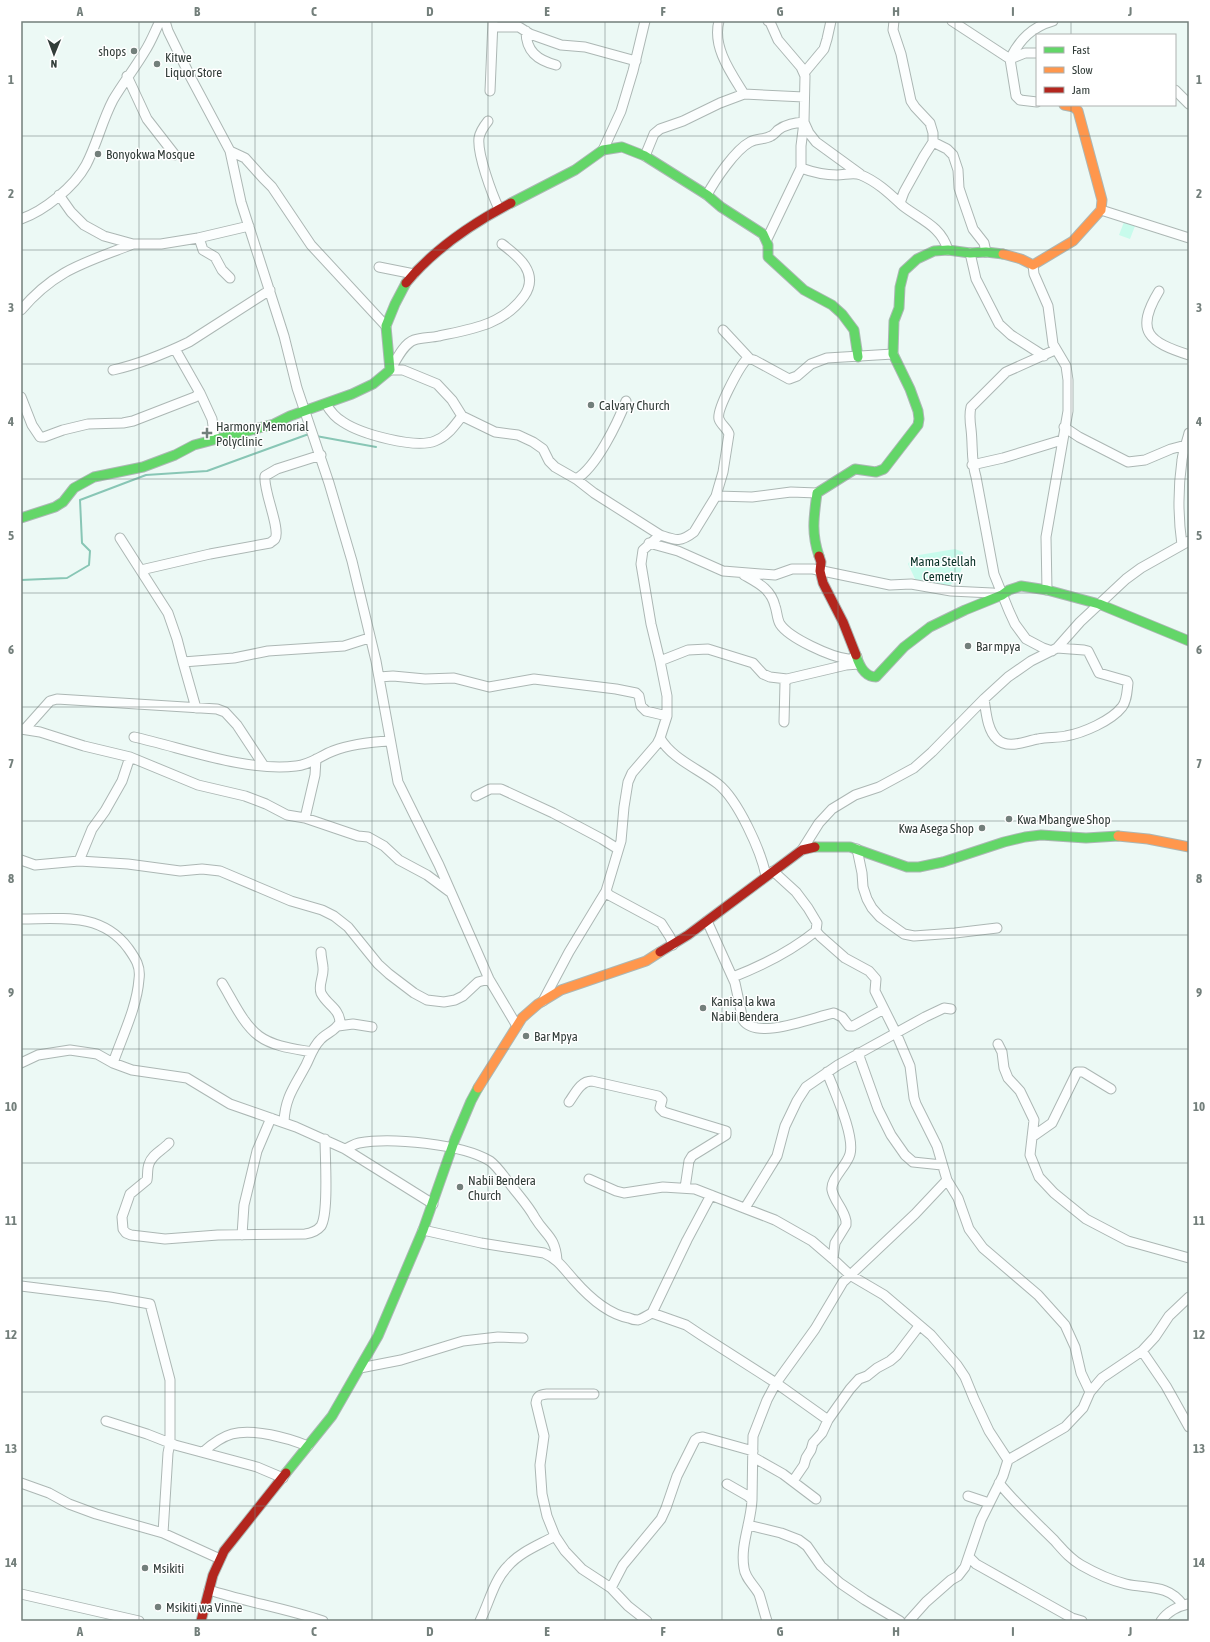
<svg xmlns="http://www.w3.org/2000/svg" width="1210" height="1642" viewBox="0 0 1210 1642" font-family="'Asap Condensed',sans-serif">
<rect width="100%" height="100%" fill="#ecf9f5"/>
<!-- green -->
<path fill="#c8fbec" d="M 1124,222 L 1135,226 L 1130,239 L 1119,235 Z
M 955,549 L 963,552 C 964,568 961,576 949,586 L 917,583 L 908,564 L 913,556 Z"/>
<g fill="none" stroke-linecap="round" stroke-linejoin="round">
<!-- stream -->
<path stroke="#88c6b5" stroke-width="2" d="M 316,436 L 376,447
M 21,580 L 67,578 L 89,565 L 90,551 L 82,543 L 80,500 L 146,475 L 207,471 L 306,435 L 310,435"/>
<!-- street casing -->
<g stroke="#acb7b4" stroke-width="11">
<path id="street" d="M 165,21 L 168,31 L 191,78 L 230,151 L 241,202 L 284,336 L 297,388 L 329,483 L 352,561 L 376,661 L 398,782 L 439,865 L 489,979 L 517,1026
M 719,21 C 712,47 731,73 744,94
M 768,21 L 770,22 L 778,40 L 801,67 L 805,76 L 804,122 L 801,146 L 801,168 C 812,172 825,175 837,175 C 845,175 854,172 861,175 C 878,182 891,195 903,206 C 921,220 941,226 948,250
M 894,21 L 893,30 L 901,54 L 911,101 L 915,107 L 930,123 L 933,133 L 933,142 L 924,156 L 904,192 L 900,203
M 952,21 L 1010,59 L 1016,96 L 1020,100 L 1037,102
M 493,27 L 519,27 L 530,34 L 561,45 L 585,47 L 636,61
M 526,31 C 526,51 537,60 556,65
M 1010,59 C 1020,39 1032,27 1053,21
M 1010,59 L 1025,53 L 1037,53
M 804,73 L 824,49 L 827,39 L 831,21
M 127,76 L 147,119 L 175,155
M 1175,90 L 1189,104
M 490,91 L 493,21
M 488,121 C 484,126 480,132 479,138 C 477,154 492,194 499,209
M 804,122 L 809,133 L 816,142 L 860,174
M 933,142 L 947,149 L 953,155 L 958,170 L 959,188 L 963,200 L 973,229 L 984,243 L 986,252
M 603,150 L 621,111 L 633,71 L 645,21
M 230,151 L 245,158 L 263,178 L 272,187 L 311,245 L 386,326
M 645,156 L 654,134 L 660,129 L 683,121 L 720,103 L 744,94 L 804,97
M 59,195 L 71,212 L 84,225 L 104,236 L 133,244 L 161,244 L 198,238 L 249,226
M 707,195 C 715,180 735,150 750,142 C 757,138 764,140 771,136 C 774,135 776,132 778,130 C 786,124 795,123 804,122
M 1101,210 L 1189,238
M 21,219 C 44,211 74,187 86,165 C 97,144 102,121 113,100 C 123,83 135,68 145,51 C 151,42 155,31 160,21
M 199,238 L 203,250 L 215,257 L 222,270 L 230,278
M 767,239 L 801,168
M 970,253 L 976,279 L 999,324 L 1011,335 L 1044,356
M 1033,265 L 1034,274 L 1048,306 L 1053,344 L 1066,366 L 1068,380 L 1068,411 L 1046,537 L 1047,590
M 379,267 L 414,274
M 1159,291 C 1134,332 1149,342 1189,355
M 21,310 C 56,269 85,263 133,244
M 723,330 L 750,359
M 113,370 C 140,364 164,354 189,342 L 270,290
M 390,370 L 403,370 L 437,384 L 452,400 L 462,416 L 495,432 L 518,435 L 533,442 L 543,449 L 549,461 L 555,467 L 576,479 L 594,493 L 660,535
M 390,370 C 396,361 403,344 414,340 C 422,337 431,338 439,336 C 472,329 503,325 524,296 C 540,273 518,256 502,244
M 200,393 L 212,419 L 215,439
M 21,397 L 32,425 L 40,437 L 44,437 L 63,430 L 88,424 L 123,423 L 133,421 L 195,397 L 200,393 L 175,349
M 326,404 C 330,411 336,418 343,422 C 361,434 415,449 435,441 C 448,436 454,426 462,416
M 1064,427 L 1079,437 L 1128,462 L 1145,460 L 1171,449 L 1186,445
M 972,465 L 1003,458 L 1062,440
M 576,479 C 596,468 618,422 626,401
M 716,496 L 752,497 L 791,492 L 817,493
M 120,538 L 168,613 L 177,639 L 183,662 L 196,708
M 649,543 L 678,551 L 723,571 L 775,575 L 792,569 L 813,569 L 890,585 L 911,584 L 951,591 L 992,593 L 1002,595
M 1182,545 C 1178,517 1178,488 1182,460 C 1183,451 1187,442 1189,433
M 141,570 L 210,554 L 270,543 C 271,542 273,541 275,539 C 281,529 263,491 265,476 L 277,469 L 321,455
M 744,575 C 758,583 771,589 775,606 C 777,611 777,619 780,624 C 789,638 831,657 848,659 C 850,659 854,658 857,657
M 1052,651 L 1043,648 L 1026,639 L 1015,624 L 1009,611 L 994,574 L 976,477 C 971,461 973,446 971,429 C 970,422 969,415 971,407 L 1006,372 L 1055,350
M 660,661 L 688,650 L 708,649 L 753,663 L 763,674 L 770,677 L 787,679 L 846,665 L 859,664
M 183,662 L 234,658 L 268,651 L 344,646 L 369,638
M 379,677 L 393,676 L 425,679 L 454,678 L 489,687 L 534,679 L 616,689 L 636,693 L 639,696 L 641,706 L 646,711 L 667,716
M 984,699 C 986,711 987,730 997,739 C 1008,750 1025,741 1038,739 C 1047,737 1057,738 1066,736 C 1083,733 1111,721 1122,707 C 1127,701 1127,691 1128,683 L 1127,681 L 1099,673 L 1088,651 L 1084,650 L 1057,648
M 784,722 L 785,683 L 787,679
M 21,729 L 40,732 L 84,746 L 130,757 L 198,785 L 245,796 L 266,804 L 287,815 L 305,818 L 358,836 L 368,837 L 384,846 L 399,860 L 427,875 L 450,892
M 25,729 L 50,701 L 57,699 L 217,709 L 225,712 L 237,725 L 264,766
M 134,737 C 184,748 245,772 296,766 C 310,765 320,756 333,751 C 351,744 370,742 390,741
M 660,738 C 672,759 699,769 718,784 C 738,800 761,851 766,876
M 476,796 L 490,789 L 501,789 L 553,813 L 602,839 L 618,849
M 305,818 L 315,775 L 316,759
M 857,849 L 862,873 L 863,887 L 867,899 L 872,908 L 880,917 L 904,934 L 914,936 L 955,933 L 997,928
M 802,850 L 819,823 L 832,809 L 855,795 L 879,787 L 914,768 L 932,752 L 984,699 L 1008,677 L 1031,661 L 1057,648 L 1080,622 L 1126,579 L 1141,568 L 1189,541
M 21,860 L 35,865 L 79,861 L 128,864 L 180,871 L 202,869 L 220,871 L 291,901 L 322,910 L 334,916 L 348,927 L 378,964 L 389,974 L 414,993 L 427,1000 L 444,1002 L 455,1000 L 463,996 L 478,982 L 489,979
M 79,861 L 92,829 L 105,811 L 122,781 L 130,757
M 773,871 L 796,892 L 808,908 L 817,923 L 816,931 L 820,936 L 845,958 L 869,971 L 876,979 L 875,991 L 896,1033 L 910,1066 L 914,1098 L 916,1104 L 937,1146 L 947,1180 L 958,1198 L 969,1229 L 983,1248 L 1038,1295 L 1065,1325 L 1075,1347 L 1081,1373 L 1090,1392
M 21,919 C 61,919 101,912 128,948 C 135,958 141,966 139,979 C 137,1007 122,1037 113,1063
M 707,921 L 735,983 L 743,1020 C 757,1041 814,1017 834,1013 L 842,1017 L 849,1026 L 853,1026 L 884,1009
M 673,945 L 670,937 L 661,923 L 609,895 L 606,891 L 621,841 L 624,807 L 628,782 L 632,773 L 657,744 L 660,738 L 667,716 L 667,696 L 660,661 L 651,624 L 641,564 L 643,550 L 660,535 C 675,540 680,543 694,532 L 716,496 L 718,489 L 723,472 L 729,434 C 727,428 721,425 719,419 C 716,410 739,368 746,360 L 750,359 L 754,360 L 789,379 L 797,376 L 811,364 L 827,358 L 893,354
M 733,977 C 764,965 790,952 816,931
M 222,983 C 233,1001 243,1024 259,1036 C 274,1047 296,1049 312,1052
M 543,1001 L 569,952 L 606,891
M 338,1026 L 353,1024 L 372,1027
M 998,1044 L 1002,1052 L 1004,1068 L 1008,1078 L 1020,1091 L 1034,1120 L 1030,1155 L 1039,1177 L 1054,1193 L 1086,1219 L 1128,1241 L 1189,1258
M 858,1053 L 878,1109 L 891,1135 L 905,1155 L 913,1162 L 942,1165
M 21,1063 L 38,1055 L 70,1050 L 97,1054 L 113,1063 L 132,1070 L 187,1078 L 230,1104 L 296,1127 L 345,1149 L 433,1204
M 827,1072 C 834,1091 855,1135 850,1154 C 847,1166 830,1179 832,1190 C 834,1201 844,1209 846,1221 L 846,1225 L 835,1243 L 833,1259
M 569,1102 C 575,1094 580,1081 592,1081 L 658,1096 L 662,1100 L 660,1108 L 664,1112 L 726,1131 L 726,1135 L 692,1156 L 689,1161 L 685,1188
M 284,1122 C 285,1097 295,1086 306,1065 C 310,1057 313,1047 320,1040 C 326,1033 336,1031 340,1022 C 339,1008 327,1005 321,993 C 318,984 324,977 323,968 C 323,963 321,958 321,952
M 1032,1137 L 1052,1123 L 1077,1072 L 1083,1072 L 1111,1089
M 169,1143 C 163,1150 152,1154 149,1164 C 147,1169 148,1175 147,1180 L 130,1194 L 122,1217 L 123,1229 L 126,1233 L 131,1235 L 165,1239 L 218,1235 L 305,1234 C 312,1233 317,1231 321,1226 C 329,1213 325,1157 325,1139
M 345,1149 C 350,1147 354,1144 359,1143 C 391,1137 462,1144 490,1161 C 498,1167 504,1177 510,1184 C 519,1196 528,1205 535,1218 C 546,1236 555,1236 557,1260
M 589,1179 L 616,1191 L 624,1193 L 663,1187 L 695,1189 L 775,1220 L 812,1241 L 833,1259 L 850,1275 L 884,1295 L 931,1335 L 957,1365 L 965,1377 L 974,1399 L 989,1431 L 1008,1460
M 745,1208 L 777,1156 L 785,1126 L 797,1101 L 806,1087 L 838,1065 L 925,1017 L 944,1008 L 951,1009
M 423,1230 L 481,1243 L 544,1253 C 558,1259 564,1269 574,1280 C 588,1296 607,1314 629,1318 C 631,1319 635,1320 638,1320 C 642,1319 648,1315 652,1313 L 686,1325 L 701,1335 L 776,1383 L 828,1420
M 242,1235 L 244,1205 L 257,1151 L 271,1118
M 21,1286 L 110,1297 L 150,1304 L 170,1380 L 170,1443 L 168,1453 L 163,1533
M 652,1313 L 687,1240 L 711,1195
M 1142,1351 L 1166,1386 L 1189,1427
M 360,1368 L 401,1360 L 463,1341 L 498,1337 L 523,1338
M 594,1394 L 547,1394 C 539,1395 537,1396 536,1403 L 544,1436 L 540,1465 L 542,1494 L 547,1516 L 555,1536 L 565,1551 L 582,1569 L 611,1588 L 628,1606 L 647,1621
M 106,1421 L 147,1434 L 175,1445 L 257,1467 L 283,1478
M 203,1452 C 212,1444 221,1437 232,1434 C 253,1428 288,1438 308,1446
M 753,1457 L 783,1474 L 816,1499
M 793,1481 L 804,1465 L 806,1458 L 811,1450 L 813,1443 L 822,1433 L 828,1420 L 850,1389 L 859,1379 L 867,1376 L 877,1368 L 890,1361 L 897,1355 L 919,1326
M 21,1483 L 49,1493 L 69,1504 L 96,1514 L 163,1533 L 220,1559
M 999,1483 C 1016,1504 1035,1521 1054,1540 C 1063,1550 1069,1558 1081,1565 C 1095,1573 1110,1580 1126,1584 C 1148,1589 1168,1584 1183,1605
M 727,1484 L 748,1496 L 752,1500 C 751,1523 740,1545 744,1568 C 745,1578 754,1585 759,1594 C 762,1603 764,1612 767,1621
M 968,1496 L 989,1503
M 752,1500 L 753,1436 L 767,1400 L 776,1383 L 815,1329 L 843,1282 L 915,1214 L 947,1180
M 748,1525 L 781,1533 L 799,1540 L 807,1546 L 821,1566 L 840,1583 L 865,1600 L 900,1621
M 969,1557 L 976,1564 L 1072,1618 L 1082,1621
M 611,1588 L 623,1565 L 661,1519 L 666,1508 L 677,1476 L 695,1440 L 698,1438 L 703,1437 L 753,1451
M 209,1590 C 246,1602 285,1608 323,1621
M 21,1594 L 139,1621
M 480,1621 C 489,1603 494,1580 508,1566 C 520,1552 539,1545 555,1536
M 909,1621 L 926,1602 L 951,1580 L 958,1576 L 965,1567 L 981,1520 L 1003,1476 L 1008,1460 L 1065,1427 L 1083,1408 L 1090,1392 L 1102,1378 L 1142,1351 L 1155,1337 L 1169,1316 L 1189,1297
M 1161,1621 C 1167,1612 1178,1606 1188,1604"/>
</g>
<!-- fast casing -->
<g stroke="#acb7b4" stroke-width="11">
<path id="fast" d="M 511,203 L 575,170 L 603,150 L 622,147 L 645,156 L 707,195 L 721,207 L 763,234 L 768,245 L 768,257 L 804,290 L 832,305 L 842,314 L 854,330 L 858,357
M 21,518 L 55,507 L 63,502 L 74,488 L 94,477 L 143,467 L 175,455 L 194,445 L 274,424 L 290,416 L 352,394 L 373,384 L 390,370 L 386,326 L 395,304 L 406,283
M 819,556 C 811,533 814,516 817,493 L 855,469 L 876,472 L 884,469 L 918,425 L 919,419 L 918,411 L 910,389 L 893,354 L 894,321 L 899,308 L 900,287 L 904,271 L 917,259 L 934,251 L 948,250 L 970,253 L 986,252 L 1003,254
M 856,655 C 859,665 864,677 876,677 L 904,647 L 930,627 L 965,610 L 1002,595 L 1009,590 L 1021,586 L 1047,590 L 1099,604 L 1189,641
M 815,847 L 850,847 L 907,867 L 919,867 L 943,862 L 1004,842 L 1025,837 L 1041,835 L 1086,838 L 1118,836
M 286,1473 L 332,1416 L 378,1336 L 423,1230 L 455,1139 L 471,1101 L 478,1088"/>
</g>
<!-- slow casing -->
<g stroke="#acb7b4" stroke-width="11">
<path id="slow" d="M 1003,254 L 1021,259 L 1033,265 L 1073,241 L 1101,210 L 1102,200 L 1078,111 L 1074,107 L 1064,105
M 1118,836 L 1148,839 L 1189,847
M 478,1088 L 522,1018 L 538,1004 L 561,990 L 646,961 L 660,952"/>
</g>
<!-- jam casing -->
<g stroke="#acb7b4" stroke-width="11">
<path id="jam" d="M 406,283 C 434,249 473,223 511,203
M 819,556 L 821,562 L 820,571 L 823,583 L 843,622 L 856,655
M 660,952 L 688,935 L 802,850 L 815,847
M 201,1621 L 213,1575 L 224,1551 L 286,1473"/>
</g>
<!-- street -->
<use href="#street" stroke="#fcfefe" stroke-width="9"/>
<!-- fast -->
<use href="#fast" stroke="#63d668" stroke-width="9"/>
<!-- slow -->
<use href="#slow" stroke="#ff974d" stroke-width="9"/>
<!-- jam -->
<use href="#jam" stroke="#b3261e" stroke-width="9"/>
</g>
<!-- grid -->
<path fill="none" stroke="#737f7b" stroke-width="1" stroke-opacity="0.55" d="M 139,21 L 139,1621M 255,21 L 255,1621M 372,21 L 372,1621M 488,21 L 488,1621M 605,21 L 605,1621M 722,21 L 722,1621M 838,21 L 838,1621M 955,21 L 955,1621M 1071,21 L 1071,35M 1071,105 L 1071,1621M 21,136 L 1189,136M 21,250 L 1189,250M 21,364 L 1189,364M 21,479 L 1189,479M 21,593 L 1189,593M 21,707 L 1189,707M 21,821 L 1189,821M 21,935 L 1189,935M 21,1049 L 1189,1049M 21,1163 L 1189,1163M 21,1278 L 1189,1278M 21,1392 L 1189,1392M 21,1506 L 1189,1506"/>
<!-- markers -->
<g fill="#737f7b" stroke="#fff" stroke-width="1.5">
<circle cx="134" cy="51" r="4"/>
<circle cx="157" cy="64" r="4"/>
<circle cx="98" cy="154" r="4"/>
<circle cx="591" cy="405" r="4"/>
<path d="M205 427h4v4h4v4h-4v4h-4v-4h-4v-4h4z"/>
<circle cx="968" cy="646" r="4"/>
<circle cx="1009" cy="819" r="4"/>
<circle cx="982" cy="828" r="4"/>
<circle cx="703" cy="1008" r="4"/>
<circle cx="526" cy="1036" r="4"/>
<circle cx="460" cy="1187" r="4"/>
<circle cx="145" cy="1568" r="4"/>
<circle cx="158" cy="1607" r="4"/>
</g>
<g text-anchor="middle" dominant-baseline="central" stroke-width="3" stroke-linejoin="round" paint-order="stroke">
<!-- poi labels -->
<g font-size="13" fill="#323d39" stroke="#fff" text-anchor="start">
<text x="126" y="51" text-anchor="end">shops</text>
<text x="165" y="57">Kitwe<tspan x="165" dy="15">Liquor Store</tspan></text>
<text x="106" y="154">Bonyokwa Mosque</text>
<text x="599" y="405">Calvary Church</text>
<text x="216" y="426">Harmony Memorial<tspan x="216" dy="15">Polyclinic</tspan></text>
<text x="976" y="646">Bar mpya</text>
<text x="1017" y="819">Kwa Mbangwe Shop</text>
<text x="974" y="828" text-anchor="end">Kwa Asega Shop</text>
<text x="711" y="1001">Kanisa la kwa<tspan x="711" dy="15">Nabii Bendera</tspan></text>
<text x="534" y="1036">Bar Mpya</text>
<text x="468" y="1180">Nabii Bendera<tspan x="468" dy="15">Church</tspan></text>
<text x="153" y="1568">Msikiti</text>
<text x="166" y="1607">Msikiti wa Vinne</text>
</g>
<!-- park labels -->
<g font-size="13" fill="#0a3329" stroke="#fff">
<text x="943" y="561">Mama Stellah<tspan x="943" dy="15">Cemetry</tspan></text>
</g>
</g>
<!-- border -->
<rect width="1210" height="1642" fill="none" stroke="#ffffff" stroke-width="44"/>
<!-- legend -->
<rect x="1036" y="34" width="140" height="72" fill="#ffffff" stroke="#adb1b0"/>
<rect x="1044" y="47" width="20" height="6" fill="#63d668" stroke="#adb1b0"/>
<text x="1072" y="54" font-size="12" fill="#323d39">Fast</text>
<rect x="1044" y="67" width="20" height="6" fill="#ff974d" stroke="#adb1b0"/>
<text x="1072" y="74" font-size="12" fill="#323d39">Slow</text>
<rect x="1044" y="87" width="20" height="6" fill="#b3261e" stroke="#adb1b0"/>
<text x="1072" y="94" font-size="12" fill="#323d39">Jam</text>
<!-- north arrow -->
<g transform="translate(54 54) rotate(181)" stroke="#ffffff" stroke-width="3" paint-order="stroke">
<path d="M0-3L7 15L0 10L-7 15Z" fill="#323d39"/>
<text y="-6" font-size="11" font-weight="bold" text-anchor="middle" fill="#323d39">N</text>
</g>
<rect x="22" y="22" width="1166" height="1598" fill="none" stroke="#737f7b" stroke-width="1.5"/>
<g font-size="13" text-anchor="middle" font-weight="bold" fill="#737f7b">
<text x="80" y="16">A</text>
<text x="197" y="16">B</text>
<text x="314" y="16">C</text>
<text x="430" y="16">D</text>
<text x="547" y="16">E</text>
<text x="663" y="16">F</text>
<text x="780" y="16">G</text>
<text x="896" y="16">H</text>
<text x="1013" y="16">I</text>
<text x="1130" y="16">J</text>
<text x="11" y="84">1</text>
<text x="1199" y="84">1</text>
<text x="11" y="198">2</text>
<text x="1199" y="198">2</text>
<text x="11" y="312">3</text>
<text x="1199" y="312">3</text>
<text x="11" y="426">4</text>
<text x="1199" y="426">4</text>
<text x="11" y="540">5</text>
<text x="1199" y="540">5</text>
<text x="11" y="654">6</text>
<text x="1199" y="654">6</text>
<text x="11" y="768">7</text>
<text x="1199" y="768">7</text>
<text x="11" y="883">8</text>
<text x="1199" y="883">8</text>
<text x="11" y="997">9</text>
<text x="1199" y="997">9</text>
<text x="11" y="1111">10</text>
<text x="1199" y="1111">10</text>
<text x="11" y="1225">11</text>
<text x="1199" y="1225">11</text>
<text x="11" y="1339">12</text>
<text x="1199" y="1339">12</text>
<text x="11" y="1453">13</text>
<text x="1199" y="1453">13</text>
<text x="11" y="1567">14</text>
<text x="1199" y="1567">14</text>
<text x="80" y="1636">A</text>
<text x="197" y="1636">B</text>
<text x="314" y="1636">C</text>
<text x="430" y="1636">D</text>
<text x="547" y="1636">E</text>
<text x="663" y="1636">F</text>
<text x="780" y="1636">G</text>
<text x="896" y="1636">H</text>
<text x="1013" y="1636">I</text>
<text x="1130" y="1636">J</text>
</g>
</svg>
